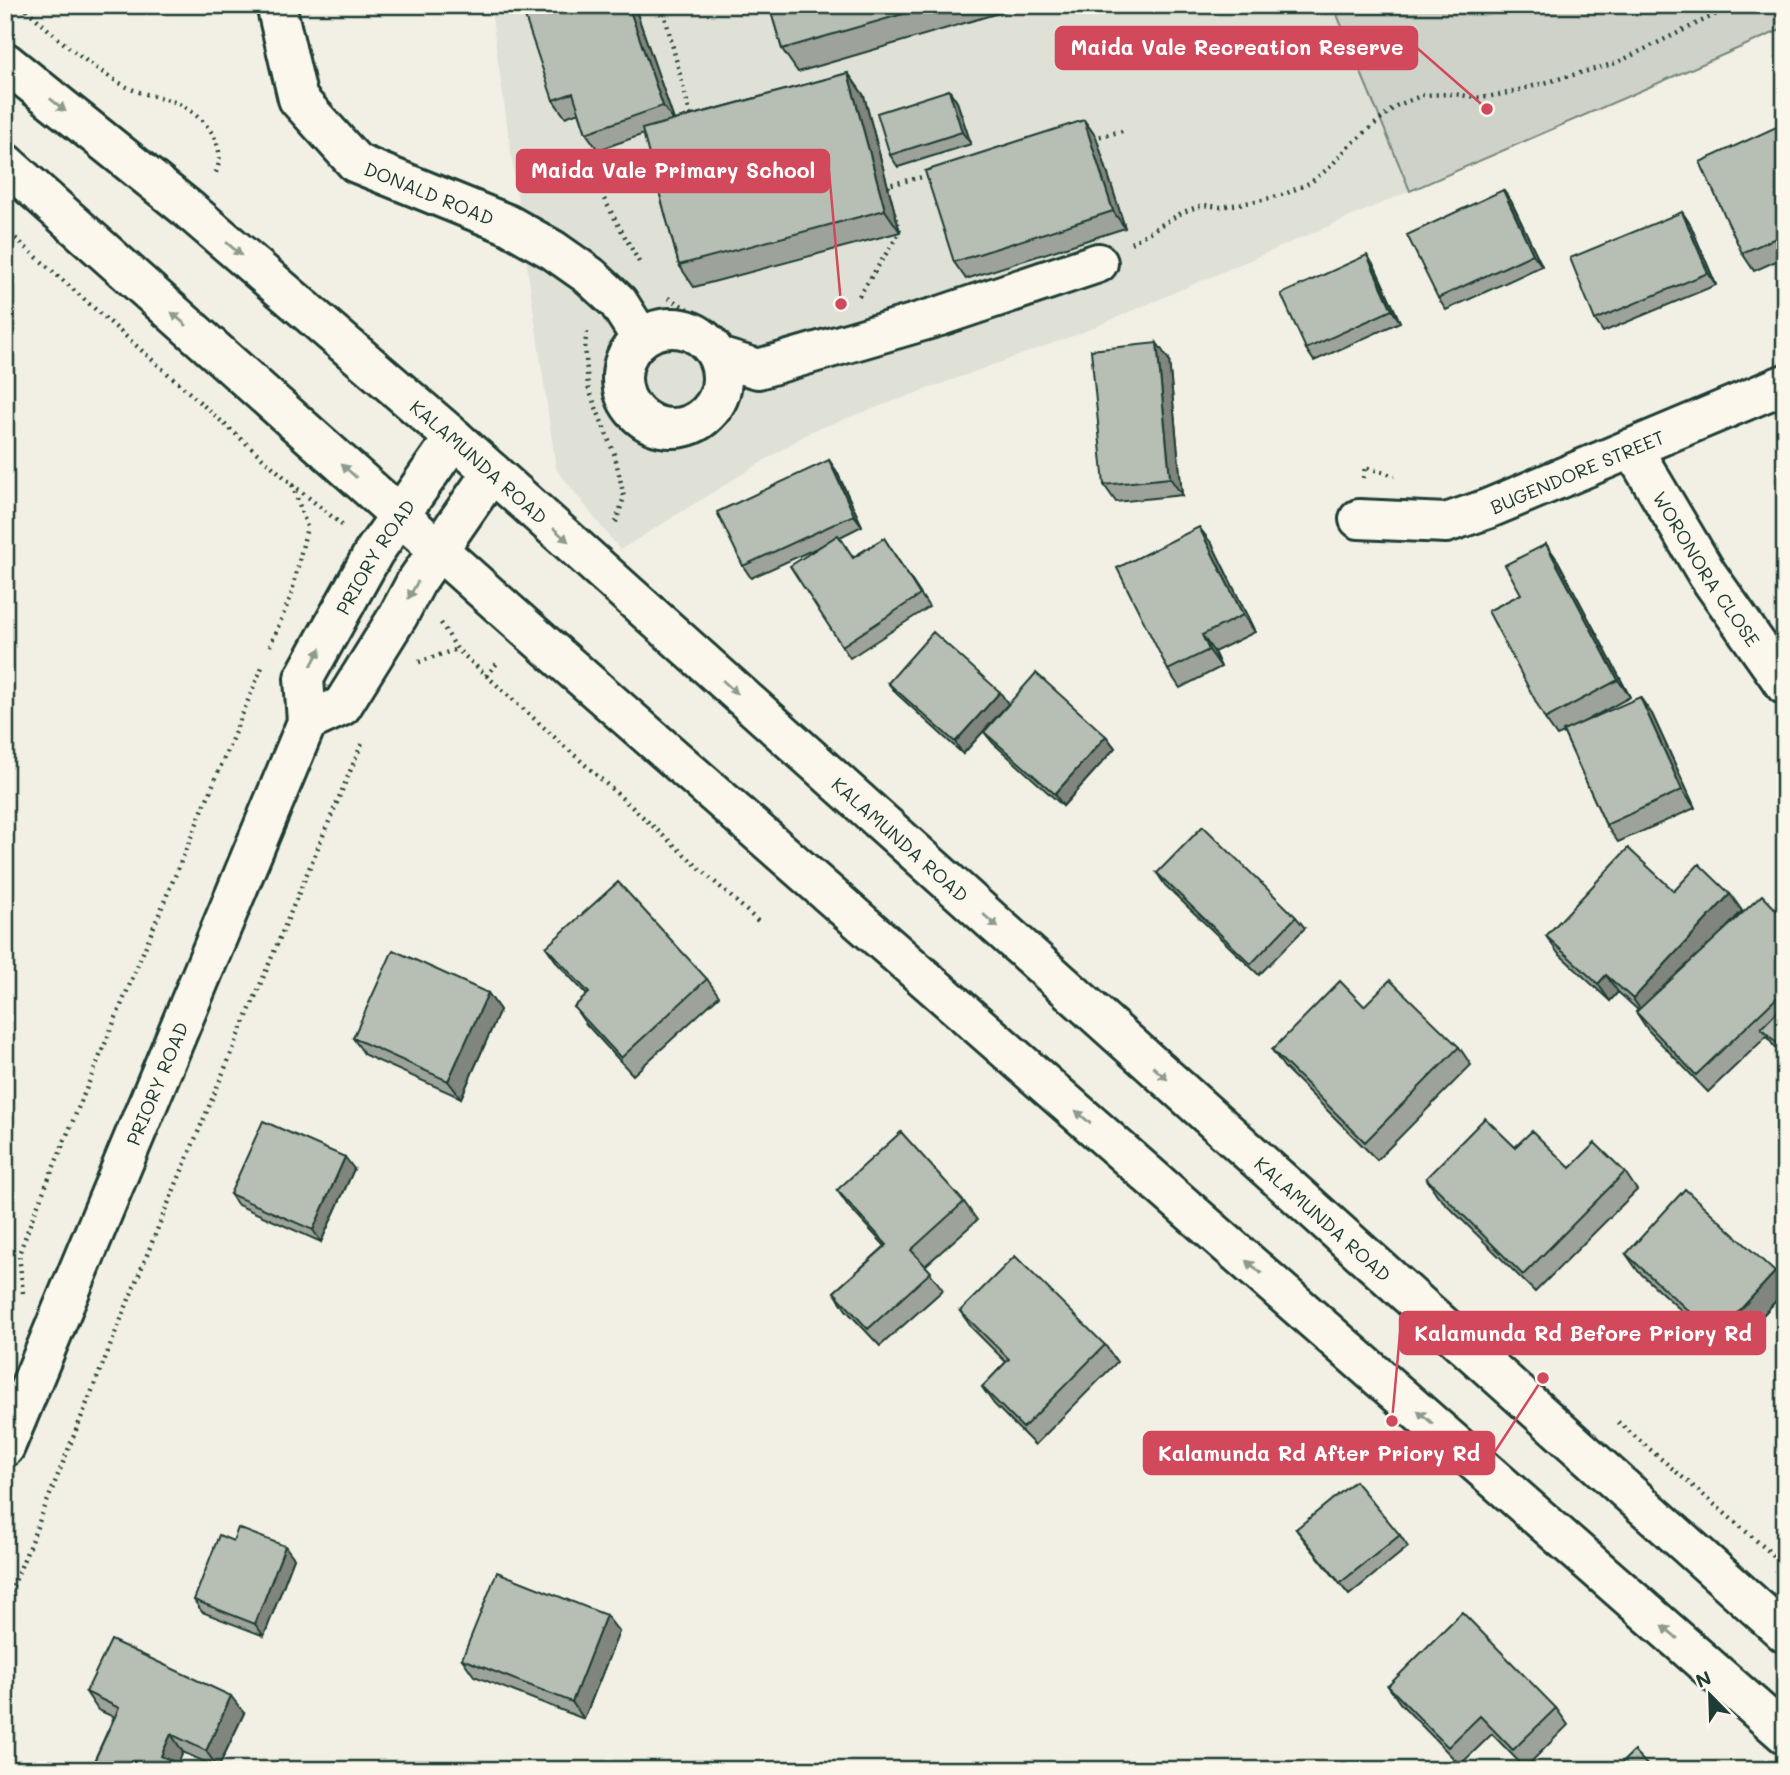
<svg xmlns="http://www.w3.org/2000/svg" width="1790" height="1775" viewBox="0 0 1790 1775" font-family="Mali,sans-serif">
<rect width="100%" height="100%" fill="#f2f0e5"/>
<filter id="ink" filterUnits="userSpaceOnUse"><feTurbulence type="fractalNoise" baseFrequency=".0143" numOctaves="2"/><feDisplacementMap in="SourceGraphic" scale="14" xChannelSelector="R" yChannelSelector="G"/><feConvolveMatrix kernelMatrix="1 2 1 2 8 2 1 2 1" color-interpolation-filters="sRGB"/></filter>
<g filter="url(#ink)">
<!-- built -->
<path fill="#e0e1d6" d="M 490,5 L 1333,5 L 1410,191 L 1081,333 L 812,431 L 620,550 L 556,469 Z"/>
<!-- green -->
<path fill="#cfd2c8" stroke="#77887e" stroke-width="2" d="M 1333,5 L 1785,5 L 1785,28 L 1410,191 Z"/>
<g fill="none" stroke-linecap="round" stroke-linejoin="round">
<!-- street casing -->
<g stroke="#1f3d34" stroke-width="44">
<g id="street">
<path id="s1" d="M 276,5 L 298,99 L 356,163 L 507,224 L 553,250 L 590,276 L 618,302 L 641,338"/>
<circle cx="672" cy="378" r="50"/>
<path d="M 718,357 L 758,369 L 940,316 L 1098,263"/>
<path id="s2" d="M 1632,448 L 1707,574 L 1785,685"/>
<path id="s3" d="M 1359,519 L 1446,523 L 1487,509 L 1785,384"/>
</g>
</g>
<!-- secondary casing -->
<g stroke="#1f3d34" stroke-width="44">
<g id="secondary">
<path d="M 307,722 L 342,706 L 398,616 L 416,582 L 492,472"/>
<path id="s4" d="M 5,1447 L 307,722 L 304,678 L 374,552 L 454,438"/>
</g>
</g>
<!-- primary casing -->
<g stroke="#1f3d34" stroke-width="44">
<g id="primary">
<path id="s5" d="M 5,62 L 188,209 L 454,438 L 1785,1633"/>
<path d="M 5,163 L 527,629 L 1785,1734"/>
</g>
</g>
<!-- path -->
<path stroke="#1f3d34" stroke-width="4.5" stroke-dasharray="2 5" stroke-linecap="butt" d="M 21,5 C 44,25 66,47 91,64 C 102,72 115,81 127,87 C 145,96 167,97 183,106 C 207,120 230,148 214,176
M 662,5 L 692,121
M 1093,138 L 1127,130
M 889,188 L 888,185 L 931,175
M 5,229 L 292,484 L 307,527 L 291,596 L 270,646
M 1131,243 L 1183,212 L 1203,205 L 1221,207 L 1263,200 L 1285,194 L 1311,182 L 1329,168 L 1348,147 L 1396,106 L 1423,95 L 1454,94 L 1481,98 L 1508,93 L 1616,63 L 1735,5
M 639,262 L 604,199 L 604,183 L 608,171 L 614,164 L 652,153
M 859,296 L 900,232 L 898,223
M 668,298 L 703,317
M 587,332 L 585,344 L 588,387 L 615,456 L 624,497 L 615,525
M 1363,478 L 1365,467 L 1395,476
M 292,484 L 342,525
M 441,623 L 457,649 L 759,922
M 419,662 L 457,649
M 486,676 L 499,661
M 23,1293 L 19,1254 L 32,1219 L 262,667
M 1618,1422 L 1785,1565
M 5,1606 L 159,1225 L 362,743"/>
<!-- street -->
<use href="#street" stroke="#fbf7ec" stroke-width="38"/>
<!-- secondary -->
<use href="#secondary" stroke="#fbf7ec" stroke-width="38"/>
<!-- primary -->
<use href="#primary" stroke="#fbf7ec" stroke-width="38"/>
</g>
<!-- wall -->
<path fill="#9da39a" stroke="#1f3d34" stroke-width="2" d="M 634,5 L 674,120 L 848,73 L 864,96 L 900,232 L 694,287 L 679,265 L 644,134 L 598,150 L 586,133 L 579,112 L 565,117 L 553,100 Z
M 769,5 L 1026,5 L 798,72 L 782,49 Z
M 949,90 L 957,102 L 971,144 L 898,167 L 890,155 Z
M 1084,120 L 1096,137 L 1125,228 L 966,279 L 954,262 Z
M 1785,123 L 1785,257 L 1754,271 L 1742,253 Z
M 1503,190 L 1511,201 L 1542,266 L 1446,310 L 1438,298 Z
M 1682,212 L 1690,224 L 1716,285 L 1603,332 L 1595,320 Z
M 1375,267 L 1400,322 L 1314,361 L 1306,349 Z
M 1169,360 L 1182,495 L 1116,502 L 1104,485 Z
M 829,460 L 837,472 L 862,526 L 840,537 L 853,557 L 884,538 L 929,607 L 850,658 L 842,646 L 821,546 L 751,578 L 743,566 Z
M 1212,544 L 1255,632 L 1214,652 L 1221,667 L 1180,688 L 1168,670 Z
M 1546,544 L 1558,561 L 1630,697 L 1580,724 L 1652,714 L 1695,808 L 1618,842 L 1606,825 L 1564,733 L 1557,736 L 1545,719 L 1521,594 Z
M 888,683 L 1008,704 L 963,754 L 897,694 Z
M 984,732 L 1106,736 L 1115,748 L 1063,806 L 993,743 Z
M 1157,873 L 1296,917 L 1305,928 L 1259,975 L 1165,885 Z
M 1674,891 L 1730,894 L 1742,911 L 1731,923 L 1785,919 L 1785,1056 L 1773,1045 L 1767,1036 L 1708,1092 L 1648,1030 L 1636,1012 L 1638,1010 L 1618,992 L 1610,1001 L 1558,953 L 1546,936 Z
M 546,947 L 707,979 L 719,996 L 633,1075 L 586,1024 L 574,1007 L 587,995 L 558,964 Z
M 488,993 L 500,1010 L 461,1098 L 365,1055 L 353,1038 Z
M 1364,1006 L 1459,1047 L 1471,1065 L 1377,1160 L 1284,1067 L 1272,1050 Z
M 1515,1147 L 1570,1168 L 1625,1172 L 1637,1190 L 1535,1292 L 1438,1196 L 1426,1178 Z
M 354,1169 L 321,1242 L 238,1205 L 230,1194 Z
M 837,1190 L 964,1202 L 977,1220 L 925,1266 L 943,1290 L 880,1346 L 846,1310 L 834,1292 L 885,1246 L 849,1207 Z
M 1626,1254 L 1785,1286 L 1785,1291 L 1728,1353 L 1638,1271 Z
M 960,1311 L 1105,1345 L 1117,1362 L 1035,1445 L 994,1404 L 982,1387 L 1006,1362 L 972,1328 Z
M 1296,1529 L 1400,1535 L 1408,1547 L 1349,1595 L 1304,1540 Z
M 233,1541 L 294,1558 L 264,1636 L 202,1612 L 194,1600 Z
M 619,1632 L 584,1719 L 474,1676 L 462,1659 Z
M 1388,1686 L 1556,1708 L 1568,1725 L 1525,1768 L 1492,1734 L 1460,1765 L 1400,1703 Z
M 86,1692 L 244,1713 L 218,1768 L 183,1752 L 178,1763 L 90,1770 L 114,1717 L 98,1710 Z"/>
<!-- shaded-wall -->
<path fill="#80857d" stroke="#1f3d34" stroke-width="2" d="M 628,5 L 634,5 L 675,123 L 663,106 Z
M 848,73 L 864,96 L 900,232 L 885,210 Z
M 949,90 L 957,102 L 971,144 L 962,132 Z
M 1084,120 L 1096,137 L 1125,228 L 1113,211 Z
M 1503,190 L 1511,201 L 1542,266 L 1533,254 Z
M 1682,212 L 1690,224 L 1716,285 L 1708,273 Z
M 1367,255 L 1375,267 L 1400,322 L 1392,310 Z
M 1157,343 L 1169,360 L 1182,495 L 1170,478 Z
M 829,460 L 837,472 L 862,526 L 854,515 Z
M 1199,527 L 1212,544 L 1255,632 L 1243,615 Z
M 1546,544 L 1558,561 L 1630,697 L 1618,680 Z
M 1202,635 L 1214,652 L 1221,667 L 1209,650 Z
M 1000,692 L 1008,704 L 963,754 L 955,742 Z
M 1640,697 L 1652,714 L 1695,808 L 1682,790 Z
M 1106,736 L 1115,748 L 1063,806 L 1055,794 Z
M 1730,894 L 1742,911 L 1645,1016 L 1633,999 Z
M 1606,975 L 1618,992 L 1610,1001 L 1598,984 Z
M 488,993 L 500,1010 L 461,1098 L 448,1081 Z
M 345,1157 L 354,1169 L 321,1242 L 313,1230 Z
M 1775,1272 L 1785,1286 L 1785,1291 L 1728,1353 L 1716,1336 Z
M 285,1546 L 294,1558 L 264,1636 L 255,1624 Z
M 606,1615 L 619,1632 L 584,1719 L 572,1702 Z
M 231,1696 L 244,1713 L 218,1768 L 206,1751 Z
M 171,1734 L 183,1752 L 175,1770 L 161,1756 Z"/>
<!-- building -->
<path fill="#b7beb3" stroke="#1f3d34" stroke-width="2" d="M 521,5 L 628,5 L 663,106 L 586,133 L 573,93 L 553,100 Z
M 769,5 L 934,5 L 782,49 Z
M 848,73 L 885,210 L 679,265 L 642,129 Z
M 949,90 L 962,132 L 890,155 L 877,113 Z
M 1084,120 L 1113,211 L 954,262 L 925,171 Z
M 1785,123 L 1785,234 L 1742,253 L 1700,162 Z
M 1503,190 L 1533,254 L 1438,298 L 1407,235 Z
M 1682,212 L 1708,273 L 1595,320 L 1570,258 Z
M 1367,255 L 1392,310 L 1306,349 L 1281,294 Z
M 1157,343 L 1170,478 L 1104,485 L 1091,350 Z
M 829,460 L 854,515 L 743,566 L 717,512 Z
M 1199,527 L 1243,615 L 1202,635 L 1209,650 L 1168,670 L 1117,568 Z
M 838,535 L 853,558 L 884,538 L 920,595 L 842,646 L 790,566 Z
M 1546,544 L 1618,680 L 1545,719 L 1488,611 L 1521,594 L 1505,565 Z
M 933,632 L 1000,692 L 955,742 L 888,683 Z
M 1036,673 L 1106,736 L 1055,794 L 984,732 Z
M 1640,697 L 1682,790 L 1606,825 L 1563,731 Z
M 1203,826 L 1296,917 L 1251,964 L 1157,873 Z
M 1628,848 L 1674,891 L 1699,864 L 1730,894 L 1633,999 L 1606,975 L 1598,984 L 1546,936 Z
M 618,882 L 707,979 L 621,1058 L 574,1007 L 589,993 L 546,947 Z
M 1762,895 L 1785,919 L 1785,990 L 1696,1075 L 1636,1012 Z
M 393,950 L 488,993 L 448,1081 L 353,1038 Z
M 1390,980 L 1459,1047 L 1365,1142 L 1272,1050 L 1340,981 L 1364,1006 Z
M 1785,1004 L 1785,1051 L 1761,1028 Z
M 1485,1118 L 1515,1147 L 1532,1131 L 1570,1168 L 1595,1143 L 1625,1172 L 1523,1275 L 1426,1178 Z
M 263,1121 L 345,1157 L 313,1230 L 230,1194 Z
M 901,1132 L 964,1202 L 911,1250 L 931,1272 L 868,1329 L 834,1292 L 887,1245 L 837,1190 Z
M 1685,1189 L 1775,1272 L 1716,1336 L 1626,1254 Z
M 1015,1256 L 1105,1345 L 1023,1428 L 982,1387 L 1009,1359 L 960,1311 Z
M 1355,1481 L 1400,1535 L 1340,1583 L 1296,1529 Z
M 238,1528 L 285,1546 L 255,1624 L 194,1600 L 219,1535 L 233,1541 Z
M 497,1572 L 606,1615 L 572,1702 L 462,1659 Z
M 1462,1612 L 1556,1708 L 1513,1750 L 1480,1716 L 1448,1747 L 1388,1686 Z
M 111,1640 L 231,1696 L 206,1751 L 171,1734 L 161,1756 L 188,1768 L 187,1770 L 90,1770 L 119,1708 L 86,1692 Z
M 1634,1751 L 1652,1770 L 1614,1770 Z"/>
<!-- one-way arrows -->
<defs><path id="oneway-solid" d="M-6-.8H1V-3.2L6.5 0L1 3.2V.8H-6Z" transform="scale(1.75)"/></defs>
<g fill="#8d9a90">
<use href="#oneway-solid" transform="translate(58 105) rotate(39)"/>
<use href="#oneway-solid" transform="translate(234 249) rotate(41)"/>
<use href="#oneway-solid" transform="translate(179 319) rotate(-139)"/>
<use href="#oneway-solid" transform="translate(349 471) rotate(-138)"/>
<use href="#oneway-solid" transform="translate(561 535) rotate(42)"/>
<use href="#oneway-solid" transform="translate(413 590) rotate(119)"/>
<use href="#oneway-solid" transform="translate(316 657) rotate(-61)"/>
<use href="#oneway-solid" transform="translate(730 687) rotate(42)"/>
<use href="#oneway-solid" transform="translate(991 921) rotate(42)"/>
<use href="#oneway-solid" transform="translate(1160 1073) rotate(42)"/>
<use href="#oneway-solid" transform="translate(1083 1117) rotate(-139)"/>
<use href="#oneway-solid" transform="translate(1254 1267) rotate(-139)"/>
<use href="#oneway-solid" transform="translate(1425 1417) rotate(-139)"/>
<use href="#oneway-solid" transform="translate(1670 1632) rotate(-139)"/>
</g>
</g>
<g text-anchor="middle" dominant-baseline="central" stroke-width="7" stroke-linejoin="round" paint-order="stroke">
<!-- street labels -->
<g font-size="19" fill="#1f3d34" stroke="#fbf7ec">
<text stroke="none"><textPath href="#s1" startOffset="262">DONALD ROAD</textPath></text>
<text stroke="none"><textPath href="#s5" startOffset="620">KALAMUNDA ROAD</textPath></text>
<text stroke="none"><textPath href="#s3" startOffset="228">BUGENDORE STREET</textPath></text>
<text stroke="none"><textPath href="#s4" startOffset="970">PRIORY ROAD</textPath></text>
<text stroke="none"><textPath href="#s2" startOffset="142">WORONORA CLOSE</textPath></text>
<text stroke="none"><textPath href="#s5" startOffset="1186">KALAMUNDA ROAD</textPath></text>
<text stroke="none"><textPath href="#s4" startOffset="394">PRIORY ROAD</textPath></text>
<text stroke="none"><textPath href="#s5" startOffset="1754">KALAMUNDA ROAD</textPath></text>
</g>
</g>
<!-- callouts -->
<path fill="none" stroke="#d1495b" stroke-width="2.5" d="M1487 109L1417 48M841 304L829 171M1392 1421L1400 1333M1543 1378L1494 1453"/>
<g fill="#d1495b" stroke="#fbf7ec" stroke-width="2.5">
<circle cx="1487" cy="109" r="7"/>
<circle cx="841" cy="304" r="7"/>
<circle cx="1392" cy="1421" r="7"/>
<circle cx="1543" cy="1378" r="7"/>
</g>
<g fill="#d1495b" stroke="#d1495b" stroke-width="2.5">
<rect x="1056" y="27" width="361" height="42" rx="7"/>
<rect x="517" y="150" width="312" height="42" rx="7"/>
<rect x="1400" y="1312" width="365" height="42" rx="7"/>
<rect x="1144" y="1432" width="350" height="42" rx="7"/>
</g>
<g font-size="21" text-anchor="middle" font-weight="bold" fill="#fff">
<text x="1237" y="55">Maida Vale Recreation Reserve</text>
<text x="673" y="178">Maida Vale Primary School</text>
<text x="1583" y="1341">Kalamunda Rd Before Priory Rd</text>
<text x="1319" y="1461">Kalamunda Rd After Priory Rd</text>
</g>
<!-- margin -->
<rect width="1790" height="1775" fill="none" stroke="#fbf7ec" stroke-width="28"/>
<rect x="14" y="14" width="1762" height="1747" fill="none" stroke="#1f3d34" stroke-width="2.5" filter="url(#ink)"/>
<!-- north arrow -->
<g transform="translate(1710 1695) rotate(337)" stroke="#fbf7ec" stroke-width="5" paint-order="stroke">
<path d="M0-5L12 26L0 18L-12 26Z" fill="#1f3d34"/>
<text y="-10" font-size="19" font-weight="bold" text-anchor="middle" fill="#1f3d34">N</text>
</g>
</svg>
